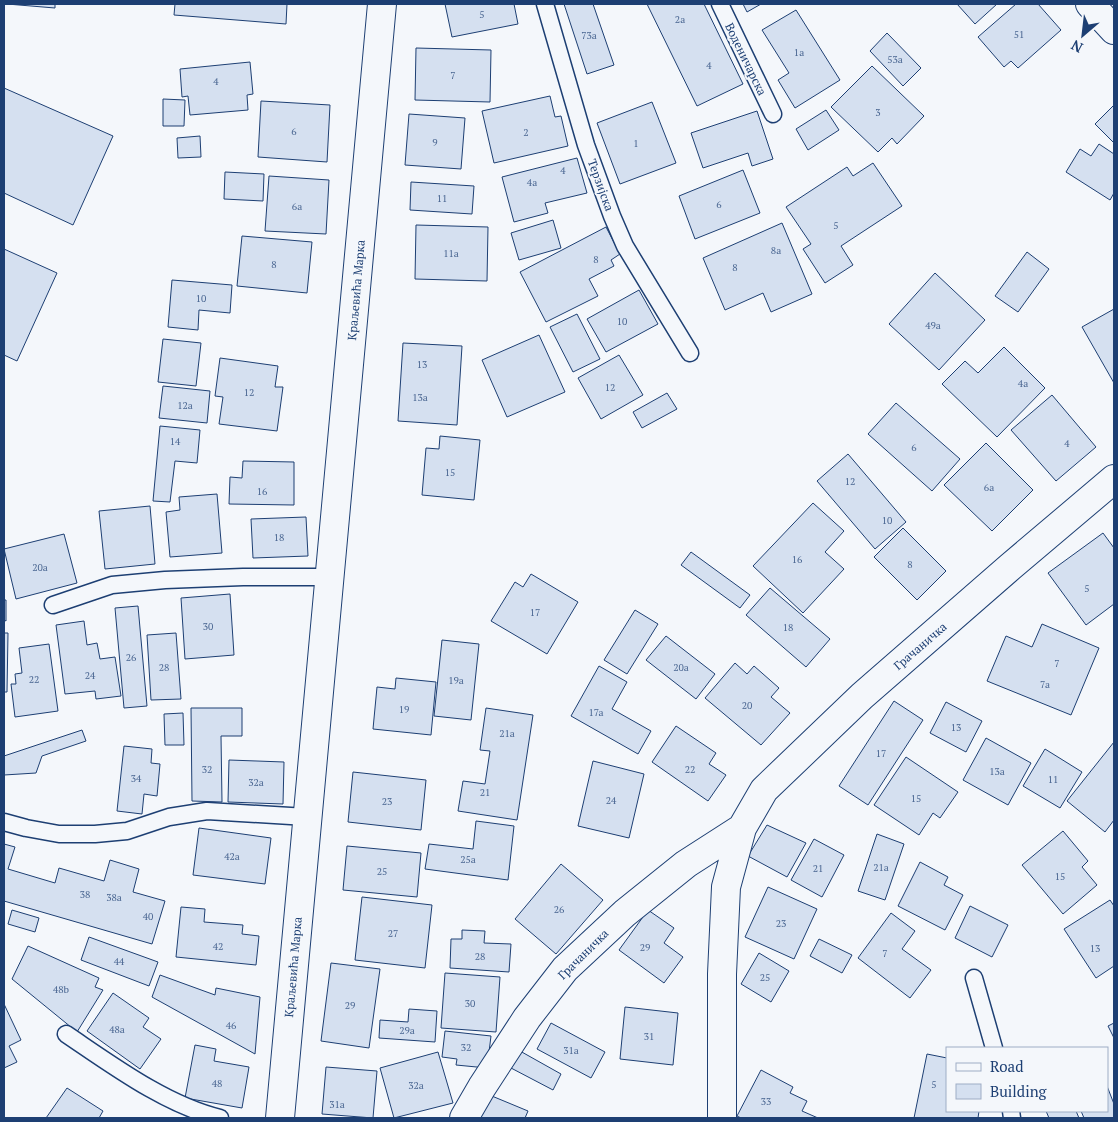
<svg xmlns="http://www.w3.org/2000/svg" width="1118" height="1122" viewBox="0 0 1118 1122" font-family="'PT Serif',serif">
<rect width="100%" height="100%" fill="#f4f7fb"/>
<!-- building -->
<path fill="#d5e0f0" stroke="#1d3f73" d="M 7,4 L 55,4 L 55,8 Z
M 175,4 L 287,4 L 286,24 L 174,15 Z
M 445,4 L 514,4 L 518,24 L 452,37 Z
M 564,4 L 593,4 L 614,65 L 587,74 Z
M 647,4 L 704,4 L 743,84 L 697,106 Z
M 743,4 L 761,4 L 747,12 Z
M 957,4 L 997,4 L 975,24 Z
M 1016,4 L 1038,4 L 1061,30 L 1018,68 L 1011,61 L 1004,67 L 978,37 Z
M 796,10 L 840,80 L 795,108 L 778,80 L 789,73 L 762,30 Z
M 887,33 L 921,68 L 903,86 L 870,51 Z
M 416,48 L 491,50 L 490,102 L 415,100 Z
M 250,62 L 253,94 L 247,95 L 248,110 L 190,115 L 188,96 L 182,97 L 180,69 Z
M 872,66 L 924,116 L 897,144 L 892,138 L 878,152 L 831,107 Z
M 4,88 L 113,136 L 73,225 L 4,193 Z
M 550,96 L 555,117 L 561,116 L 568,146 L 494,163 L 482,111 Z
M 163,99 L 185,100 L 184,126 L 163,126 Z
M 261,101 L 330,105 L 327,162 L 258,157 Z
M 652,102 L 676,163 L 620,184 L 597,123 Z
M 1114,105 L 1114,143 L 1095,124 Z
M 826,110 L 839,130 L 808,150 L 796,129 Z
M 757,111 L 773,159 L 752,166 L 748,153 L 703,168 L 691,133 Z
M 409,114 L 465,118 L 461,169 L 405,165 Z
M 200,136 L 201,157 L 178,158 L 177,138 Z
M 1099,144 L 1114,154 L 1114,193 L 1110,200 L 1066,172 L 1080,149 L 1091,156 Z
M 577,158 L 587,193 L 545,203 L 548,213 L 514,222 L 502,177 Z
M 873,163 L 902,206 L 841,246 L 853,265 L 825,283 L 803,249 L 811,244 L 786,207 L 847,167 L 853,176 Z
M 743,170 L 760,213 L 695,239 L 679,196 Z
M 225,172 L 264,174 L 263,201 L 224,199 Z
M 269,176 L 329,180 L 326,234 L 265,231 Z
M 411,182 L 474,186 L 472,214 L 410,210 Z
M 553,220 L 561,248 L 519,260 L 511,233 Z
M 782,223 L 812,294 L 771,312 L 763,293 L 725,310 L 703,258 Z
M 416,225 L 488,227 L 487,281 L 415,279 Z
M 606,227 L 620,254 L 611,260 L 614,266 L 589,279 L 598,296 L 546,322 L 520,272 Z
M 242,236 L 312,242 L 307,293 L 237,286 Z
M 4,249 L 57,273 L 17,361 L 4,355 Z
M 1027,252 L 1049,269 L 1018,312 L 995,296 Z
M 935,273 L 985,320 L 939,370 L 889,324 Z
M 172,280 L 232,285 L 230,313 L 199,310 L 198,330 L 168,327 Z
M 639,290 L 658,324 L 606,352 L 587,319 Z
M 1114,309 L 1114,383 L 1082,327 Z
M 577,314 L 600,359 L 573,372 L 550,327 Z
M 539,335 L 565,392 L 507,417 L 482,360 Z
M 163,339 L 201,343 L 196,386 L 158,382 Z
M 403,343 L 462,346 L 457,425 L 398,421 Z
M 1004,347 L 1045,388 L 997,437 L 942,384 L 965,361 L 978,373 Z
M 619,355 L 643,395 L 601,419 L 578,378 Z
M 220,358 L 278,366 L 275,387 L 283,387 L 277,431 L 219,424 L 223,397 L 215,396 Z
M 163,386 L 210,391 L 207,423 L 159,418 Z
M 667,393 L 677,409 L 642,428 L 633,412 Z
M 1052,395 L 1096,447 L 1056,481 L 1011,430 Z
M 896,403 L 960,459 L 932,491 L 868,434 Z
M 160,426 L 200,430 L 197,463 L 175,461 L 170,502 L 153,501 Z
M 440,436 L 480,440 L 474,500 L 422,495 L 426,448 L 439,449 Z
M 986,443 L 1033,490 L 992,531 L 944,485 Z
M 848,454 L 906,522 L 875,549 L 817,481 Z
M 243,461 L 294,462 L 294,505 L 229,504 L 230,477 L 242,478 Z
M 217,494 L 222,553 L 170,557 L 166,512 L 180,510 L 179,497 Z
M 813,503 L 844,531 L 825,552 L 844,569 L 803,613 L 753,566 Z
M 150,506 L 155,564 L 105,569 L 99,511 Z
M 306,517 L 308,556 L 253,558 L 251,519 Z
M 903,528 L 946,571 L 917,600 L 874,557 Z
M 1103,533 L 1114,548 L 1114,604 L 1086,625 L 1048,573 Z
M 64,534 L 77,583 L 16,599 L 4,549 Z
M 691,552 L 750,595 L 740,608 L 681,565 Z
M 531,574 L 578,602 L 547,654 L 491,621 L 515,582 L 523,587 Z
M 770,588 L 830,639 L 806,667 L 746,615 Z
M 230,594 L 234,655 L 185,659 L 181,598 Z
M 4,600 L 6,600 L 6,621 L 4,620 Z
M 138,606 L 147,706 L 124,708 L 115,608 Z
M 635,610 L 658,624 L 627,674 L 604,660 Z
M 84,621 L 87,645 L 97,643 L 100,659 L 115,657 L 121,696 L 96,699 L 95,691 L 65,694 L 56,625 Z
M 1042,624 L 1099,648 L 1071,715 L 987,681 L 1006,636 L 1032,647 Z
M 4,633 L 8,633 L 7,692 L 4,692 Z
M 176,633 L 181,699 L 151,700 L 147,635 Z
M 666,636 L 715,674 L 696,699 L 646,660 Z
M 442,640 L 479,644 L 471,720 L 434,716 Z
M 49,644 L 58,711 L 15,717 L 11,684 L 16,684 L 15,674 L 22,673 L 19,648 Z
M 735,663 L 747,674 L 754,666 L 779,688 L 771,697 L 790,713 L 761,745 L 705,698 Z
M 599,666 L 627,682 L 612,709 L 651,731 L 638,754 L 571,716 Z
M 396,678 L 436,682 L 431,735 L 373,729 L 377,687 L 395,689 Z
M 894,701 L 923,720 L 868,805 L 839,786 Z
M 946,702 L 982,721 L 966,752 L 930,733 Z
M 191,708 L 242,708 L 242,736 L 221,736 L 222,802 L 192,801 Z
M 486,708 L 533,715 L 517,820 L 458,811 L 463,781 L 485,784 L 490,751 L 480,750 Z
M 183,713 L 184,745 L 165,745 L 164,714 Z
M 676,726 L 716,753 L 709,764 L 726,775 L 708,801 L 652,762 Z
M 82,730 L 86,741 L 42,756 L 36,773 L 4,775 L 4,756 Z
M 986,738 L 1031,763 L 1008,805 L 963,780 Z
M 1114,742 L 1114,820 L 1105,832 L 1067,801 Z
M 124,746 L 152,749 L 151,763 L 160,764 L 157,796 L 144,794 L 142,814 L 117,811 Z
M 1045,749 L 1082,772 L 1060,808 L 1023,786 Z
M 906,757 L 958,792 L 940,818 L 933,813 L 919,835 L 874,805 Z
M 229,760 L 284,762 L 283,804 L 228,802 Z
M 593,761 L 644,774 L 629,838 L 578,826 Z
M 353,772 L 426,780 L 421,830 L 348,822 Z
M 476,821 L 514,826 L 508,880 L 425,869 L 429,844 L 473,849 Z
M 767,825 L 806,843 L 787,877 L 748,856 Z
M 199,828 L 271,838 L 265,884 L 193,875 Z
M 1063,831 L 1088,861 L 1082,867 L 1097,885 L 1063,914 L 1022,865 Z
M 877,834 L 904,844 L 885,900 L 858,891 Z
M 814,839 L 844,855 L 822,897 L 791,880 Z
M 4,844 L 15,847 L 8,869 L 55,883 L 59,868 L 104,881 L 110,860 L 139,869 L 133,892 L 165,901 L 152,944 L 4,901 Z
M 347,846 L 421,853 L 417,897 L 343,890 Z
M 920,862 L 948,877 L 944,885 L 963,895 L 945,930 L 898,906 Z
M 561,864 L 603,900 L 556,954 L 515,919 Z
M 768,887 L 817,909 L 794,959 L 745,937 Z
M 362,897 L 432,905 L 425,968 L 355,960 Z
M 1110,900 L 1114,906 L 1114,966 L 1096,978 L 1064,929 Z
M 970,906 L 1008,925 L 992,957 L 955,938 Z
M 181,907 L 205,909 L 204,922 L 243,925 L 242,934 L 259,936 L 256,965 L 176,957 Z
M 12,910 L 39,918 L 35,932 L 8,924 Z
M 648,910 L 674,928 L 664,943 L 683,957 L 664,983 L 619,950 Z
M 891,913 L 915,931 L 902,949 L 931,970 L 910,998 L 858,958 Z
M 462,930 L 485,931 L 484,943 L 511,944 L 509,972 L 450,968 L 451,939 L 462,939 Z
M 89,937 L 158,962 L 149,986 L 81,960 Z
M 819,939 L 852,955 L 842,973 L 810,956 Z
M 28,946 L 99,978 L 95,987 L 103,990 L 77,1032 L 12,979 Z
M 759,953 L 789,971 L 771,1002 L 741,984 Z
M 331,963 L 380,969 L 369,1048 L 321,1041 Z
M 445,973 L 500,977 L 496,1032 L 441,1028 Z
M 160,975 L 215,995 L 216,988 L 260,997 L 255,1054 L 152,997 Z
M 113,993 L 149,1018 L 143,1027 L 161,1039 L 140,1069 L 87,1031 Z
M 4,1004 L 21,1040 L 9,1046 L 17,1062 L 4,1068 Z
M 625,1007 L 678,1013 L 673,1065 L 620,1059 Z
M 409,1009 L 437,1011 L 435,1042 L 379,1038 L 380,1020 L 408,1022 Z
M 551,1023 L 605,1052 L 591,1078 L 537,1049 Z
M 1114,1023 L 1114,1038 L 1108,1026 Z
M 445,1031 L 491,1036 L 487,1068 L 456,1065 L 457,1059 L 442,1057 Z
M 195,1045 L 216,1049 L 214,1061 L 249,1067 L 242,1108 L 185,1098 Z
M 520,1051 L 561,1074 L 553,1090 L 511,1068 Z
M 438,1052 L 453,1103 L 394,1118 L 380,1068 Z
M 927,1054 L 947,1058 L 947,1111 L 979,1111 L 978,1118 L 914,1118 Z
M 326,1067 L 377,1071 L 373,1118 L 322,1114 Z
M 761,1070 L 793,1087 L 790,1093 L 807,1101 L 802,1111 L 818,1118 L 741,1118 L 737,1116 Z
M 1107,1086 L 1114,1104 L 1114,1118 L 1084,1118 L 1081,1111 L 1107,1111 Z
M 67,1088 L 103,1111 L 99,1118 L 46,1118 Z
M 487,1094 L 528,1111 L 525,1118 L 477,1118 Z
M 1046,1111 L 1076,1111 L 1079,1118 L 1049,1118 Z"/>
<g fill="none" stroke-linecap="round" stroke-linejoin="round">
<!-- service casing -->
<g stroke="#1d3f73" stroke-width="19">
<path id="service" d="M 545,4 L 586,145 L 612,216 L 625,246 L 690,353
M 720,4 L 773,114
M 53,605 L 112,585 L 165,580 L 243,577 L 330,577
M 4,822 L 26,828 L 59,834 L 95,834 L 127,831 L 169,817 L 207,811 L 307,817
M 974,978 L 994,1048
M 66,1034 C 112,1065 166,1105 220,1118
M 1011,1111 L 1012,1118"/>
</g>
<!-- minor casing -->
<g stroke="#1d3f73" stroke-width="30">
<path id="minor" d="M 464,1118 L 482,1087 L 527,1018 L 565,969 L 625,913 L 686,864 L 742,828
M 722,1118 L 722,974 L 726,887 L 742,828 L 764,790 L 862,696 L 1010,567 L 1114,479"/>
</g>
<!-- secondary casing -->
<g stroke="#1d3f73" stroke-width="30">
<path id="secondary" d="M 1090,4 L 1114,30
M 280,1118 L 382,4"/>
</g>
<!-- service -->
<use href="#service" stroke="#f4f7fb" stroke-width="16"/>
<!-- minor -->
<use href="#minor" stroke="#f4f7fb" stroke-width="28"/>
<!-- secondary -->
<use href="#secondary" stroke="#f4f7fb" stroke-width="28"/>
</g>
<g text-anchor="middle" dominant-baseline="central" stroke-width="4" stroke-linejoin="round" paint-order="stroke">
<!-- number labels -->
<g font-size="10" fill="#4b6792">
<text x="482" y="14">5</text>
<text x="680" y="19">2a</text>
<text x="1019" y="34">51</text>
<text x="589" y="35">73a</text>
<text x="799" y="52">1a</text>
<text x="895" y="59">53a</text>
<text x="709" y="65">4</text>
<text x="453" y="75">7</text>
<text x="216" y="81">4</text>
<text x="878" y="112">3</text>
<text x="294" y="131">6</text>
<text x="526" y="132">2</text>
<text x="435" y="142">9</text>
<text x="636" y="143">1</text>
<text x="563" y="170">4</text>
<text x="532" y="182">4a</text>
<text x="442" y="198">11</text>
<text x="719" y="204">6</text>
<text x="297" y="206">6a</text>
<text x="836" y="225">5</text>
<text x="776" y="250">8a</text>
<text x="451" y="253">11a</text>
<text x="596" y="259">8</text>
<text x="274" y="264">8</text>
<text x="735" y="267">8</text>
<text x="201" y="298">10</text>
<text x="622" y="321">10</text>
<text x="933" y="325">49a</text>
<text x="422" y="364">13</text>
<text x="1023" y="383">4a</text>
<text x="610" y="387">12</text>
<text x="249" y="392">12</text>
<text x="420" y="397">13a</text>
<text x="185" y="405">12a</text>
<text x="175" y="441">14</text>
<text x="1067" y="443">4</text>
<text x="914" y="447">6</text>
<text x="450" y="472">15</text>
<text x="850" y="481">12</text>
<text x="989" y="487">6a</text>
<text x="262" y="491">16</text>
<text x="887" y="520">10</text>
<text x="279" y="537">18</text>
<text x="797" y="559">16</text>
<text x="910" y="564">8</text>
<text x="40" y="567">20a</text>
<text x="1087" y="588">5</text>
<text x="535" y="612">17</text>
<text x="208" y="626">30</text>
<text x="788" y="627">18</text>
<text x="131" y="657">26</text>
<text x="1057" y="663">7</text>
<text x="164" y="667">28</text>
<text x="681" y="667">20a</text>
<text x="90" y="675">24</text>
<text x="34" y="679">22</text>
<text x="456" y="680">19a</text>
<text x="1045" y="684">7a</text>
<text x="747" y="705">20</text>
<text x="404" y="709">19</text>
<text x="596" y="712">17a</text>
<text x="956" y="727">13</text>
<text x="507" y="733">21a</text>
<text x="881" y="753">17</text>
<text x="207" y="769">32</text>
<text x="690" y="769">22</text>
<text x="997" y="771">13a</text>
<text x="136" y="778">34</text>
<text x="1053" y="779">11</text>
<text x="256" y="782">32a</text>
<text x="485" y="792">21</text>
<text x="916" y="798">15</text>
<text x="611" y="800">24</text>
<text x="387" y="801">23</text>
<text x="232" y="856">42a</text>
<text x="468" y="859">25a</text>
<text x="881" y="867">21a</text>
<text x="818" y="868">21</text>
<text x="382" y="871">25</text>
<text x="1060" y="876">15</text>
<text x="85" y="894">38</text>
<text x="114" y="897">38a</text>
<text x="559" y="909">26</text>
<text x="148" y="916">40</text>
<text x="781" y="923">23</text>
<text x="393" y="933">27</text>
<text x="218" y="946">42</text>
<text x="645" y="947">29</text>
<text x="1095" y="948">13</text>
<text x="885" y="953">7</text>
<text x="480" y="956">28</text>
<text x="119" y="961">44</text>
<text x="765" y="977">25</text>
<text x="61" y="989">48b</text>
<text x="470" y="1003">30</text>
<text x="350" y="1005">29</text>
<text x="231" y="1025">46</text>
<text x="117" y="1029">48a</text>
<text x="407" y="1030">29a</text>
<text x="649" y="1036">31</text>
<text x="466" y="1047">32</text>
<text x="571" y="1050">31a</text>
<text x="217" y="1083">48</text>
<text x="934" y="1084">5</text>
<text x="416" y="1085">32a</text>
<text x="766" y="1101">33</text>
<text x="337" y="1104">31a</text>
</g>
<!-- street labels -->
<g font-size="12" fill="#1d3f73" stroke="#f4f7fb">
<text transform="translate(746 59) rotate(64)">Воденичарска</text>
<text transform="translate(601 185) rotate(70)">Терзијска</text>
<text transform="translate(356 290) rotate(-85)">Краљевића Марка</text>
<text transform="translate(920 646) rotate(-41)">Грачаничка</text>
<text transform="translate(583 954) rotate(-45)">Грачаничка</text>
<text transform="translate(293 967) rotate(-85)">Краљевића Марка</text>
</g>
</g>
<!-- border -->
<rect width="1118" height="1122" fill="none" stroke="#1d3f73" stroke-width="10"/>
<!-- legend -->
<rect x="946" y="1047" width="162" height="65" fill="#f4f7fb" stroke="#9eadc5"/>
<rect x="956" y="1063" width="25" height="8" fill="#f4f7fb" stroke="#9eadc5"/>
<text x="990" y="1072" font-size="15" fill="#1d3f73">Road</text>
<rect x="956" y="1084" width="25" height="15" fill="#d5e0f0" stroke="#9eadc5"/>
<text x="990" y="1097" font-size="15" fill="#1d3f73">Building</text>
<!-- north arrow -->
<g transform="translate(1083 35) rotate(208)" stroke="#f4f7fb" stroke-width="4" paint-order="stroke">
<path d="M0-4L9 19L0 12L-9 19Z" fill="#1d3f73"/>
<text y="-8" font-size="14" font-weight="bold" text-anchor="middle" fill="#1d3f73">N</text>
</g>
</svg>
